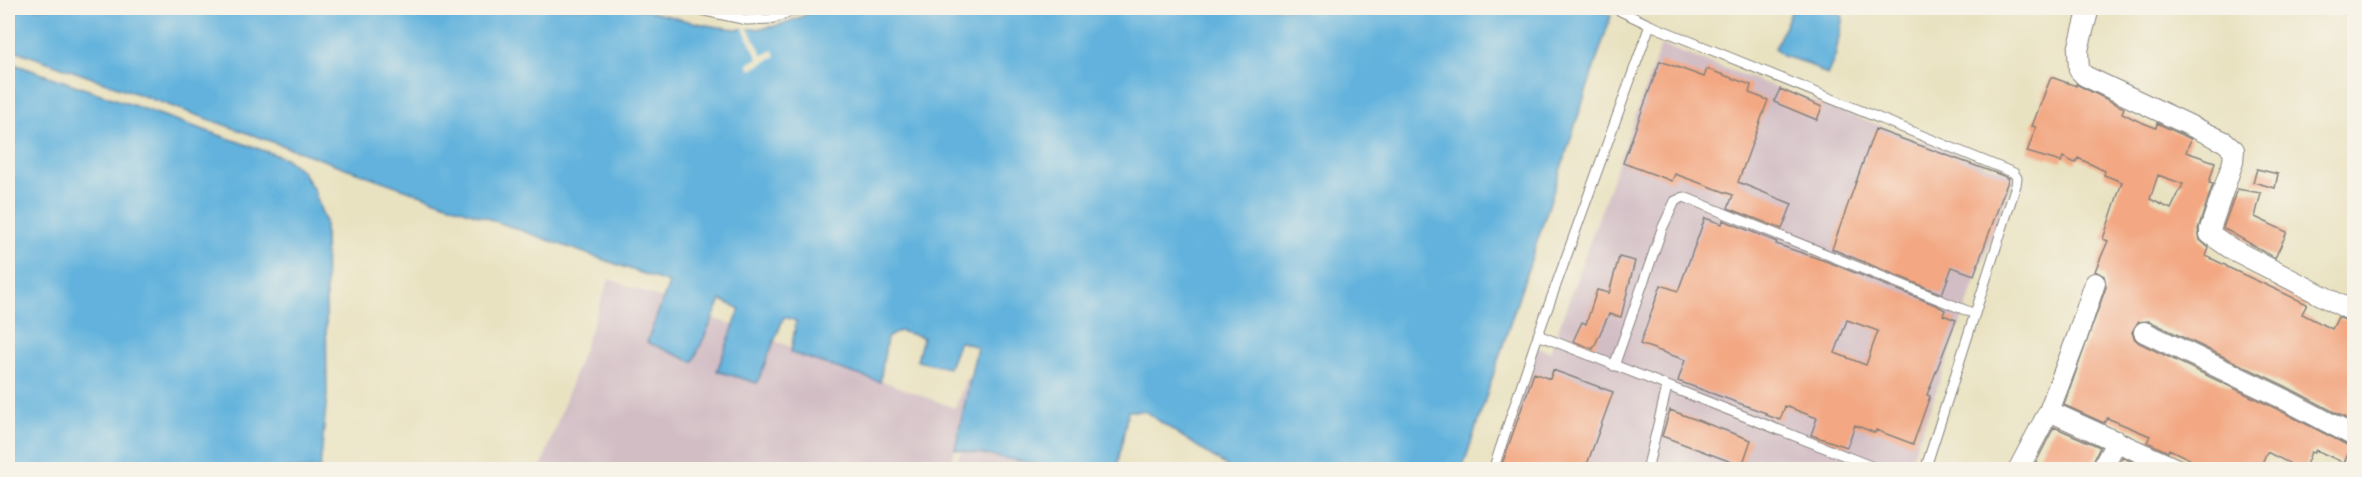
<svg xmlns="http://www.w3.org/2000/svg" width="2362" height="477" viewBox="0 0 2362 477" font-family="'Comic Neue',sans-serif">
<rect width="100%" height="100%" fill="#f7f3e8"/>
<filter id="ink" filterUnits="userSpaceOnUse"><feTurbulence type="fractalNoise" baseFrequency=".0167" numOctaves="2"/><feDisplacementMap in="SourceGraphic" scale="12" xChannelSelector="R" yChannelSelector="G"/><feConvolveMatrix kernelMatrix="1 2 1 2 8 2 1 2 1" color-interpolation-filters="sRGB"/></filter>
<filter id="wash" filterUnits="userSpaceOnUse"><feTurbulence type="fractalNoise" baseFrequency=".008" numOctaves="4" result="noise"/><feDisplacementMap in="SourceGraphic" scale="24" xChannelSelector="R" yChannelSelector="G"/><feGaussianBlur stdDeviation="1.35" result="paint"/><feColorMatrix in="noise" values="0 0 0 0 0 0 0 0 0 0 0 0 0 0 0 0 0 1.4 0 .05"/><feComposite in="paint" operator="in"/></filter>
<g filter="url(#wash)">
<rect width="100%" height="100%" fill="#e9e2c1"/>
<!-- industrial -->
<path fill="#d2bdc5" d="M 1661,45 L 2014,175 L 1908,469 L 1492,470 L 1536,347 L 1550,352 Z
M 609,279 L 955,408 L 966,378 L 979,383 L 948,469 L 540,470 Z
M 974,414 L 1126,469 L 954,470 Z"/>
<!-- water -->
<path fill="#62b2dd" stroke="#426a8c" stroke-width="1.5" d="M 8,8 L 636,8 C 680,18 725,35 770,27 C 787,24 806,14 822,8 L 1592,8 L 1611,16 L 1462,470 L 1231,469 L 1144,411 L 1128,411 L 1117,469 L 1061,469 L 955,449 L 977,347 L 959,341 L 949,368 L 917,361 L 923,337 L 899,331 L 887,338 L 880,382 L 791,353 L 796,321 L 784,317 L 757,383 L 717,371 L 740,309 L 721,300 L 693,362 L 647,342 L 669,283 L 8,48 Z
M 1793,8 C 1810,7 1832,2 1843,17 L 1835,57 L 1827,75 L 1804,62 L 1783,56 L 1775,48 Z
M 8,62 L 285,158 L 302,171 L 314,190 L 325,222 L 327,396 L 320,469 L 8,469 Z"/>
<!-- pier -->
<path fill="#e9e2c1" d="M 747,27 L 763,55 L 773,50 L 776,56 L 751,70 L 747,64 L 758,58 L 743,29 Z"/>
<g id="blocks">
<!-- building -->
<path fill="#f3a782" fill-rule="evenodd" d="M 1660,61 L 1704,77 L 1707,69 L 1751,85 L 1749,93 L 1768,100 L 1738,182 L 1792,204 L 1782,229 L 1728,208 L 1733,195 L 1675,174 L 1672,181 L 1623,163 Z
M 2051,77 L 2076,86 L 2076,84 L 2124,108 L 2122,113 L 2136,120 L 2156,128 L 2157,123 L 2191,139 L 2186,152 L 2215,162 L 2209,183 L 2213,184 L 2198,229 L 2200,240 L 2209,248 L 2206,256 L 2227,266 L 2227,267 L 2307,304 L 2302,314 L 2332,329 L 2338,317 L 2355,324 L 2355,423 L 2285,386 L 2149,321 L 2138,322 L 2132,332 L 2134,338 L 2139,343 L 2275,408 L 2351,447 L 2344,463 L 2316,450 L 2314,453 L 2311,452 L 2304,470 L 2286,470 L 2289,463 L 2267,452 L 2259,470 L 2212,470 L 2169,449 L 2168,452 L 2147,442 L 2150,436 L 2107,418 L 2104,423 L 2064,405 L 2106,287 L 2104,276 L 2095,271 L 2108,241 L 2103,239 L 2122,182 L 2104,175 L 2105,171 L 2078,158 L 2075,163 L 2063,157 L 2061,162 L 2027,152 L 2036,127 L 2032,126 ZM 2158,175 L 2183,184 L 2171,209 L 2150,199 Z
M 1780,89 L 1822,107 L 1817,120 L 1774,102 Z
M 1875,129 L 2009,178 L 1974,275 L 1952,267 L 1942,294 L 1832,249 Z
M 2257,169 L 2278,174 L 2275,188 L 2253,182 Z
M 2237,189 L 2261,193 L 2255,217 L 2287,232 L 2275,258 L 2223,228 Z
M 1705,218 L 1722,224 L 1723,220 L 1777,242 L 1776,244 L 1828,262 L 1938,306 L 1945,310 L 1943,315 L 1956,320 L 1927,395 L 1930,396 L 1913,444 L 1876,430 L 1875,433 L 1855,425 L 1847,447 L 1811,435 L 1817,418 L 1785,406 L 1780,420 L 1766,415 L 1766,413 L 1678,381 L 1685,360 L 1640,344 L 1661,285 L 1678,291 ZM 1847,320 L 1878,331 L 1866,365 L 1835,353 Z
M 1619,257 L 1635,261 L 1621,317 L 1609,314 L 1593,349 L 1573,341 L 1582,322 L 1586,324 L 1597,290 L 1609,293 Z
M 1553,370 L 1613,392 L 1585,470 L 1500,470 L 1534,373 L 1550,379 Z
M 1670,410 L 1751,440 L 1742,466 L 1662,436 Z
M 2054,427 L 2100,447 L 2089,470 L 2032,470 Z
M 2122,457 L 2149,470 L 2115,470 Z"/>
</g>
</g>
<g filter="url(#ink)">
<use href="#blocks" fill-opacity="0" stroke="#86827e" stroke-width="1.5"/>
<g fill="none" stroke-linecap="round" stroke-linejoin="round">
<!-- service casing -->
<g stroke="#86827e" stroke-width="11">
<path id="service" d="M 691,8 L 747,20 L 771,19 L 801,8
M 1614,8 L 1650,25 L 2014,173 L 2017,178 L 2016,185 L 1925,470
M 1538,335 L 1881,470
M 1614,366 L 1662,229 L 1675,201 L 1684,197 L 1975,314
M 1493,470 L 1538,335 L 1650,25
M 1647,470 L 1667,387"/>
</g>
<!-- minor casing -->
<g stroke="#86827e" stroke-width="22">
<path id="minor" d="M 2089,8 L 2078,50 L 2079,70 L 2085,76 L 2225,142 L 2234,150 L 2233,162 L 2210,229 L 2210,234 L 2230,248 L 2354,312
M 2144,332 L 2280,397 L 2354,436
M 2049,411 L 2179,470
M 2018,470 L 2049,411 L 2076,340 L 2095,283
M 2101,470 L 2117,441"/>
</g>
<!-- service -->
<use href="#service" stroke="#fff" stroke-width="9"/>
<!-- minor -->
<use href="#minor" stroke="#fff" stroke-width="20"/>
</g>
</g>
<!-- margin -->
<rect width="2362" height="477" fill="none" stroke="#f7f3e8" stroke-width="30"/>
</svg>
